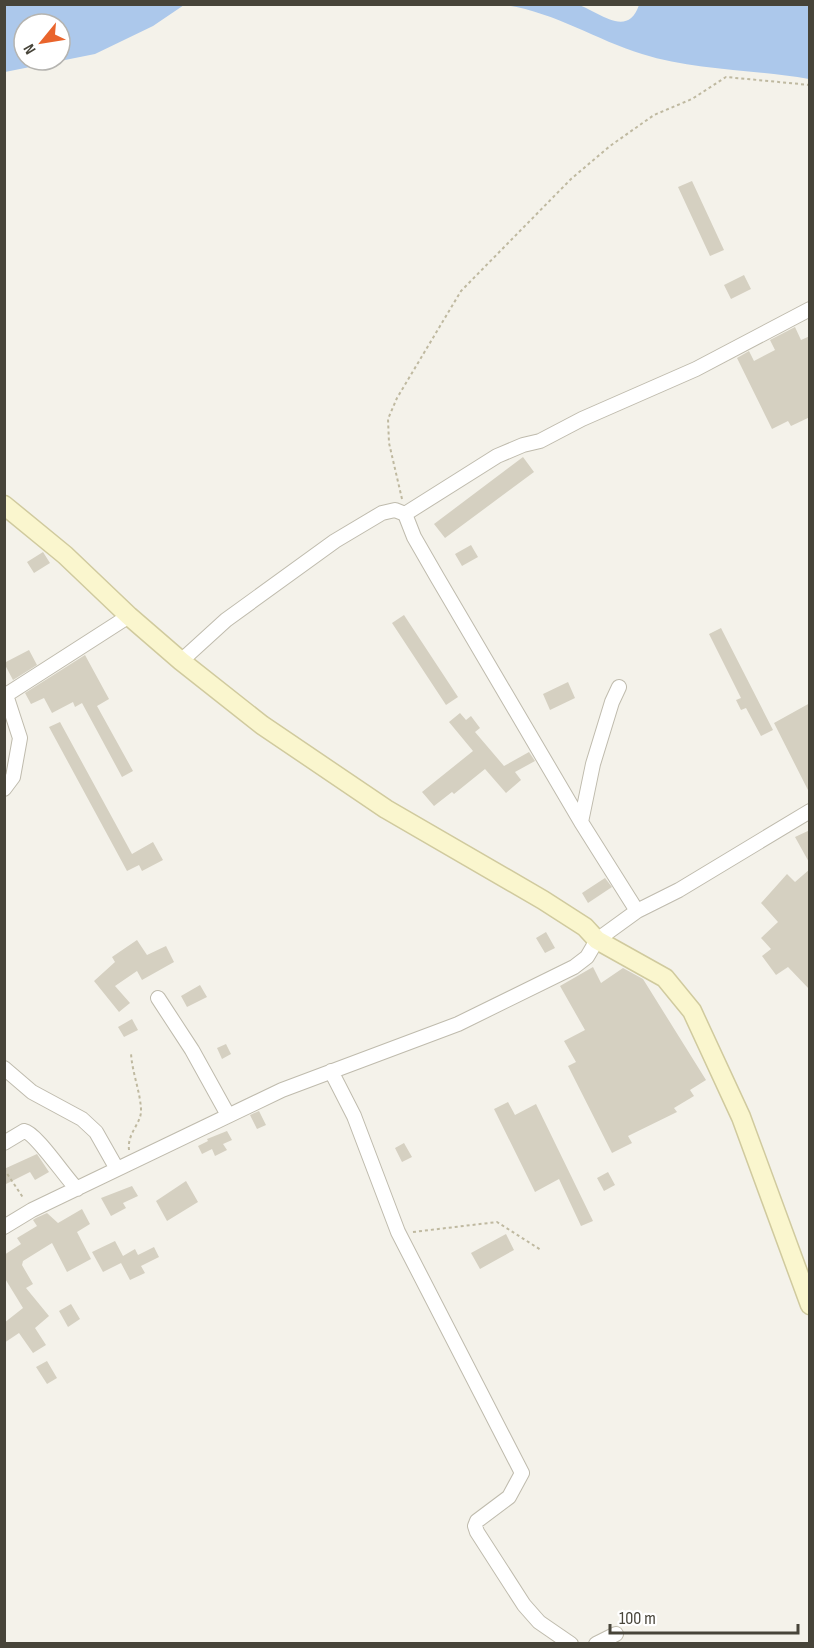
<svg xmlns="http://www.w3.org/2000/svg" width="814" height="1648" viewBox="0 0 814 1648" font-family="'Sofia Sans Condensed',sans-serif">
<rect width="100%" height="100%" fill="#f4f2ea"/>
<!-- water -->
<path fill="#acc8eb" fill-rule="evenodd" d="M 5,4 L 184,4 L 184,5 L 153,26 L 95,54 L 5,72 ZM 24,24 L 60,24 L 60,60 L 24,60 Z
M 504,5 C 526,4 553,1 575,4 C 595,8 627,41 639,5 L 809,5 L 809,79 C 754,69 695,71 642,54 C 596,40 552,11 504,5 Z"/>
<!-- building -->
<path fill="#d5d0c1" d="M 692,181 L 724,250 L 710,256 L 678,187 Z
M 744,275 L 751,289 L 731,299 L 724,285 Z
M 795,327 L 801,340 L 810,336 L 810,417 L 791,426 L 788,421 L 772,429 L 737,358 L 749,351 L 754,361 L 775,350 L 770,340 Z
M 523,457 L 534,472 L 445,538 L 434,524 Z
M 471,545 L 478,557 L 462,566 L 455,554 Z
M 43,552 L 50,563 L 34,573 L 27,562 Z
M 404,615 L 458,697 L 446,705 L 392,623 Z
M 721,628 L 773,730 L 761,736 L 746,708 L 741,710 L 736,700 L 741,698 L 709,634 Z
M 29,650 L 37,665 L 13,680 L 4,663 Z
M 85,655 L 109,699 L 97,706 L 133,771 L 122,777 L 82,703 L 75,707 L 73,702 L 52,713 L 44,698 L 31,704 L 25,693 Z
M 568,682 L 575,698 L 550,710 L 543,694 Z
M 810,703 L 810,794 L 774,723 Z
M 460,713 L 466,720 L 471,716 L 480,728 L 475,732 L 504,766 L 529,752 L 535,761 L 515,772 L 521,780 L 506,793 L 485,769 L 454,794 L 452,792 L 434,806 L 422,792 L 473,751 L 449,722 Z
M 60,722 L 132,854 L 153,842 L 163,860 L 142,871 L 139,865 L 127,871 L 49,727 Z
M 810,830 L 810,864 L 795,837 Z
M 810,869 L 810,990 L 788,967 L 776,975 L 762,956 L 771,949 L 761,938 L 778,922 L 761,903 L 787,874 L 795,882 Z
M 605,878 L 612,887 L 588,903 L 582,893 Z
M 546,932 L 555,948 L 545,953 L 536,938 Z
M 137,940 L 147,955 L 166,946 L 174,962 L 142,980 L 137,971 L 115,986 L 130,1003 L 119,1012 L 94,981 L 115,962 L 112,957 Z
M 593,967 L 601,983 L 623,968 L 643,979 L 706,1080 L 690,1090 L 694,1096 L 674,1108 L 677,1112 L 628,1136 L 632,1143 L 612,1153 L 568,1066 L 576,1062 L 564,1041 L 585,1030 L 560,986 Z
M 200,985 L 207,997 L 187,1007 L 181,996 Z
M 132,1019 L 138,1030 L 124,1037 L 118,1027 Z
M 226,1044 L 231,1054 L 222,1059 L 217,1048 Z
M 508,1102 L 515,1115 L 536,1104 L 593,1221 L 581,1226 L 559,1179 L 535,1192 L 494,1109 Z
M 259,1111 L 266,1125 L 257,1129 L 250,1115 Z
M 227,1131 L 232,1140 L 223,1144 L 227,1150 L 215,1156 L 212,1149 L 202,1154 L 198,1146 L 208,1141 L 207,1139 Z
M 404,1143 L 412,1157 L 402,1162 L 395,1148 Z
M 37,1154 L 49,1172 L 35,1180 L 30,1172 L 4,1185 L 4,1169 Z
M 608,1172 L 615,1185 L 604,1191 L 597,1178 Z
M 186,1181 L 198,1202 L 167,1221 L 156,1201 Z
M 132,1186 L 138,1196 L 123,1203 L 126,1208 L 111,1216 L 101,1198 Z
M 82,1209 L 90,1224 L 77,1232 L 91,1259 L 67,1272 L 52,1243 L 23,1261 L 22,1265 L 33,1284 L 26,1288 L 49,1316 L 35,1328 L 46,1345 L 33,1353 L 19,1333 L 4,1343 L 4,1323 L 23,1308 L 4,1277 L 4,1255 L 21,1244 L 17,1238 L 37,1226 L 33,1220 L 36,1218 L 47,1213 L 58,1223 Z
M 506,1234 L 514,1250 L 480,1269 L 471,1253 Z
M 115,1241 L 123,1256 L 135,1249 L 138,1255 L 154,1247 L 159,1257 L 141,1266 L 145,1273 L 130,1280 L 121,1263 L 103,1272 L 92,1252 Z
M 71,1304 L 80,1319 L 68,1327 L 59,1311 Z
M 47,1361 L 57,1378 L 47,1384 L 36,1367 Z"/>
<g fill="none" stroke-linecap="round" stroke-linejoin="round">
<!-- street casing -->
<g stroke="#bfbbad" stroke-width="16">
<path id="street" d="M 405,514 L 497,456 L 523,445 L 540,441 L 582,419 L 696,369 L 810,309
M 181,661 L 226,620 L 335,541 L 382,513 L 395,510 L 405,514 L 414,537 L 437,577 L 581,822 L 637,911
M 4,789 L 13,777 L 20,738 L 6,695 L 129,616
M 581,822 L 593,764 L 612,702 L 619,687
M 158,998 L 192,1050 L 228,1115
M 4,1068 L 32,1092 L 82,1119 L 96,1132 L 117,1169
M 331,1071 L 354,1116 L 398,1232 L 522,1473 L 509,1497 L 477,1521 L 475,1526 L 477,1532 L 524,1605 L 539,1622 L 571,1644
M 4,1143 L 24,1131 C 36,1133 65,1177 77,1189
M 4,1227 L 32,1210 L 282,1090 L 458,1024 L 574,967 L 587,957 L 597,940 L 637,911 L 679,890 L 810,811
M 596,1644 L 616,1634"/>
</g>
<!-- secondary casing -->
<g stroke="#d0ca9e" stroke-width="21">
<path id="secondary" d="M 4,505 L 65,555 L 129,616 L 181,661 L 262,725 L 386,809 L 543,900 L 585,927 L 597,940 L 665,978 L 692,1011 L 741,1117 L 810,1305"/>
</g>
<!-- path -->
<path stroke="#bfb9a0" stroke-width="2" stroke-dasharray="3 3" stroke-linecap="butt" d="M 402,499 L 389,443 L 388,419 L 397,398 L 461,291 L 571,179 L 610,146 L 654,115 L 692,99 L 726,77 L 810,85
M 129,1150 C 127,1132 142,1124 141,1109 C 140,1091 132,1072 131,1053
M 4,1169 L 24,1199
M 413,1232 L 497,1222 L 541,1250"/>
<!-- street -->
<use href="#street" stroke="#fff" stroke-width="14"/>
<!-- secondary -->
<use href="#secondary" stroke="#faf6ce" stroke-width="18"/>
</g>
<!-- border -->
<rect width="814" height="1648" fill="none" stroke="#474439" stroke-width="12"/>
<!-- north arrow -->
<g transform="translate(42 42) rotate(240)"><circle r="28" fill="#ffffff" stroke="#b5b4b0" stroke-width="1.5"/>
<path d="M0-4.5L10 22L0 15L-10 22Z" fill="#e9642c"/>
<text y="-9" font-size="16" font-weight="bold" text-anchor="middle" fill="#474439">N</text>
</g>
<!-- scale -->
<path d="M610 1624v9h188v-9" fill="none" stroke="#474439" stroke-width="3"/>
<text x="619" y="1624" font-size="18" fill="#474439" stroke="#ffffff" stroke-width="4.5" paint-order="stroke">100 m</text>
</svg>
